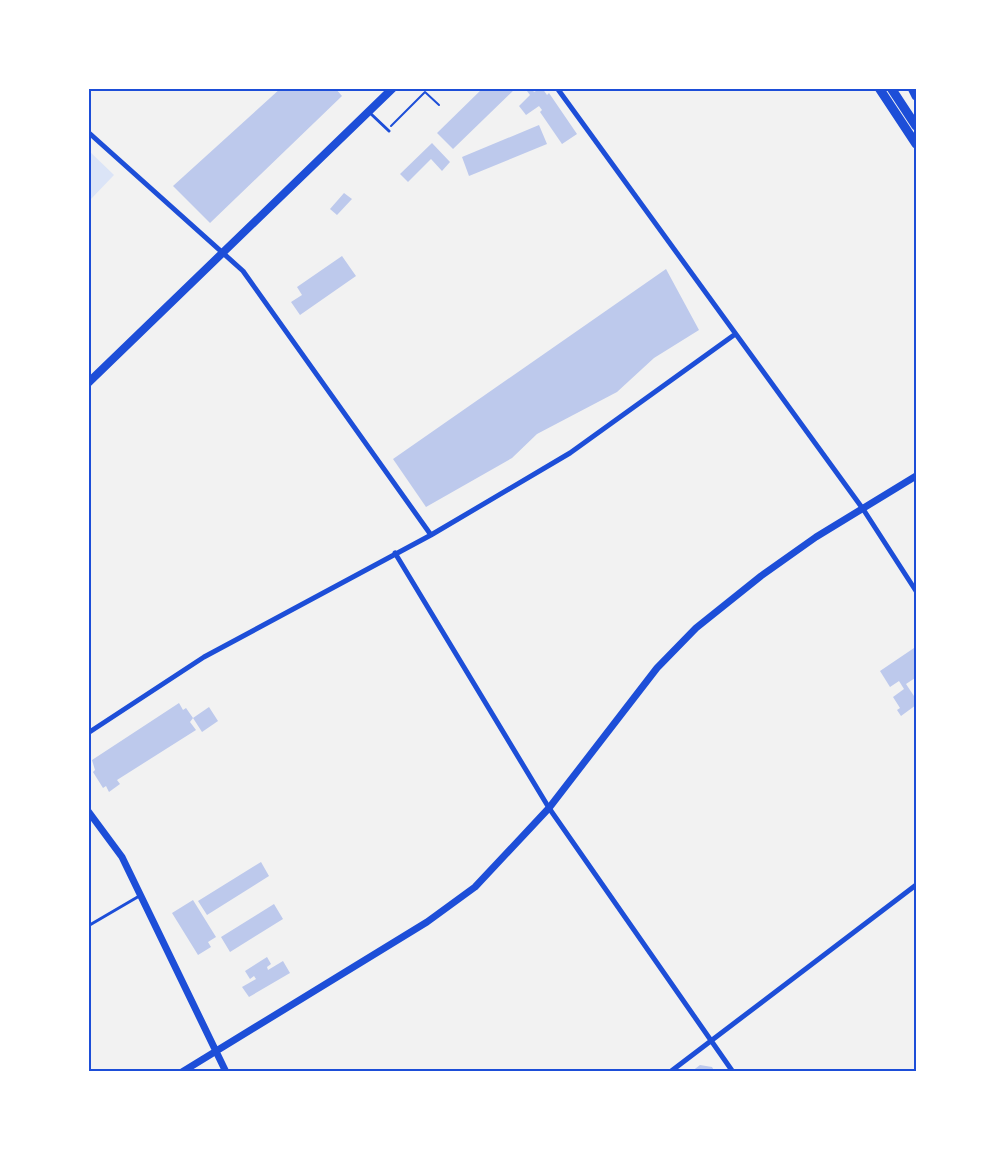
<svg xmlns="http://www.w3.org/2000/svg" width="1005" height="1160" viewBox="0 0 1005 1160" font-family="'Fira Sans Condensed',sans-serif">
<rect width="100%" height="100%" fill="#f2f2f2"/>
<!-- green -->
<path fill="#dbe4f7" d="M 88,150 L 114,175 L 89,201 L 88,201 Z"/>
<!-- building -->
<path fill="#bdc9ec" d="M 281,88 L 335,88 L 342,96 L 210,223 L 173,186 Z
M 483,88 L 516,88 L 453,149 L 437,133 Z
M 531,88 L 534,92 L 542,88 L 547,95 L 549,93 L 577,134 L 562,144 L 540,112 L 542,110 L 539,106 L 526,115 L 519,106 L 530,95 L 527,91 Z
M 539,125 L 547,144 L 469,176 L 462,157 Z
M 432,143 L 450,162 L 442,171 L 431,159 L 408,182 L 400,174 Z
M 344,193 L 352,199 L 337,215 L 330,209 Z
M 342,256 L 356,276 L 300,315 L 291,302 L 302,295 L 297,287 Z
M 666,269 L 699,330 L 654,358 L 617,392 L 537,434 L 512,458 L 426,507 L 393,459 Z
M 914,648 L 916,681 L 915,678 L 906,684 L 916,699 L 916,705 L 901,716 L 897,710 L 900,708 L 893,697 L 904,689 L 899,681 L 890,687 L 880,671 Z
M 179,703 L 183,710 L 186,708 L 193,718 L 190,722 L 196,730 L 117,780 L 120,784 L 109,792 L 106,786 L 103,788 L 93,772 L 95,770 L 92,760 Z
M 209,707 L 218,721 L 202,732 L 193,718 Z
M 261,862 L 269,876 L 207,915 L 198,901 Z
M 193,900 L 216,937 L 208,942 L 211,947 L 198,955 L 172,913 Z
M 274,904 L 283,919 L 230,952 L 221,937 Z
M 267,957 L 271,964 L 267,967 L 268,970 L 283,961 L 290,973 L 249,997 L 242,987 L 256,979 L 254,976 L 250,979 L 245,971 Z
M 700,1065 L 712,1067 L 715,1072 L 691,1072 Z"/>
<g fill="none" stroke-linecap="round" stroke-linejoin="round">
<!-- path -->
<path stroke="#1d4ed8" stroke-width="2" d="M 391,126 L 425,92 L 439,105"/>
<!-- service -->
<path stroke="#1d4ed8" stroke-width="3" d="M 370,113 L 389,131
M 88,926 L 141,895"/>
<!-- minor -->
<path stroke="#1d4ed8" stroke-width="5" d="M 557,88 L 863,509 L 916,591
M 88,132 L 243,271 L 431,535
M 395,553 L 549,808 L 733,1072
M 88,733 L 204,657 L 431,535 L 570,453 L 734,335
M 670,1072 L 916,885"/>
<!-- tertiary -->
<path stroke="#1d4ed8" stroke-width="7" d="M 88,811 L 122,857 L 226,1072
M 182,1072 L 427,922 L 475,887 L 549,808 L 657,668 L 696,628 L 761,576 L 816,537 L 916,476"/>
<!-- secondary -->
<path stroke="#1d4ed8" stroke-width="8" d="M 88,383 L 393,88"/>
<!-- primary -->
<path stroke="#1d4ed8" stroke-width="9" d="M 879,88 L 916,144"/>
<!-- trunk -->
<path stroke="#1d4ed8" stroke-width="9" d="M 891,88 L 916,126
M 912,88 L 916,96"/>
</g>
<!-- border -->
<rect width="1005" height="1160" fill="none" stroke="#ffffff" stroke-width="180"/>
<rect x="90" y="90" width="825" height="980" fill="none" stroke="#1d4ed8" stroke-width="2"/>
</svg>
